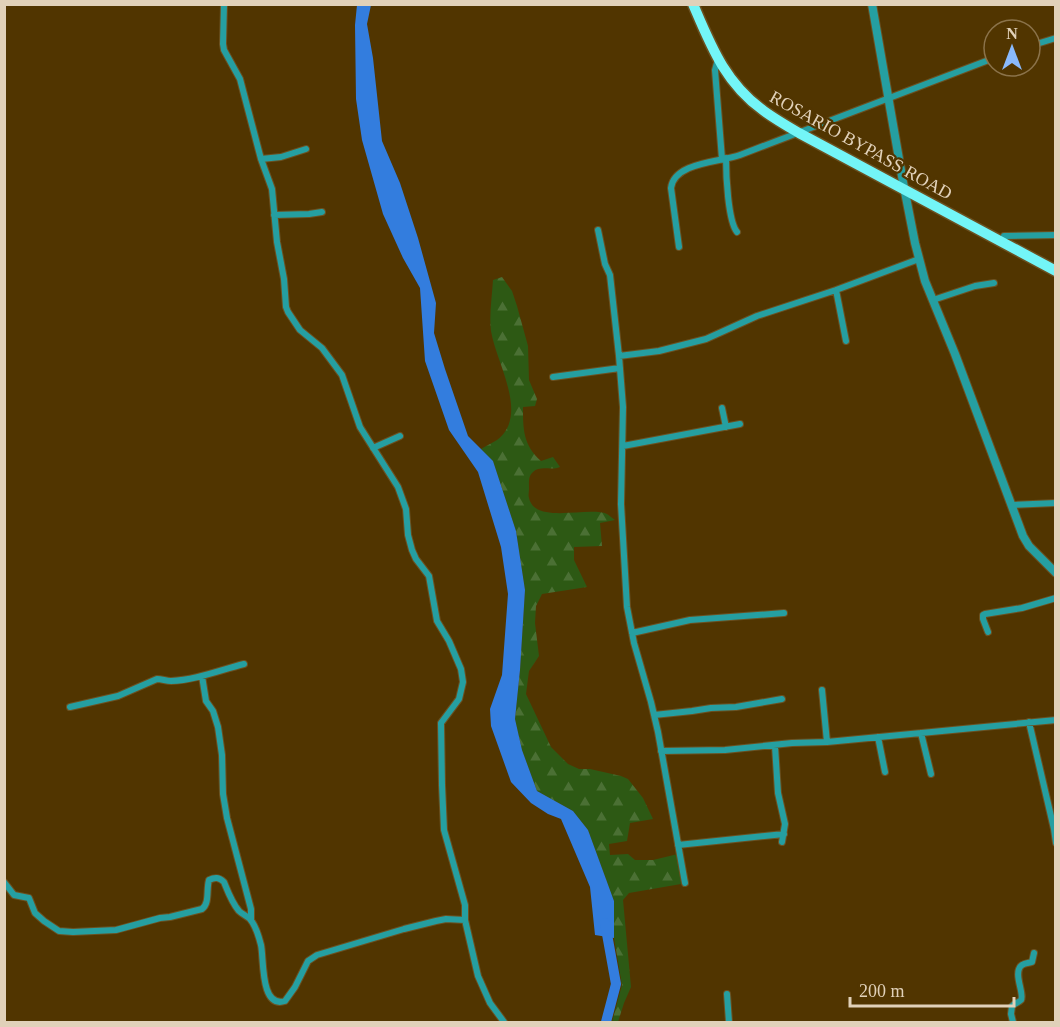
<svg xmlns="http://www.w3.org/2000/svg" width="1060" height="1027" viewBox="0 0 1060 1027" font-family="Georgia,serif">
<defs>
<pattern id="forest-firs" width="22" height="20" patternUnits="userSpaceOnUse" patternTransform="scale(1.5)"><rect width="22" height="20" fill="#2d5914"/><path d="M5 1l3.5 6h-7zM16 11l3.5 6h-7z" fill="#4b7034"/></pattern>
</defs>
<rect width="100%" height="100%" fill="#513500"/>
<!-- forest -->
<path fill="url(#forest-firs)" d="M 502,277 L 512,291 L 517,306 L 528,346 L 529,380 L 537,399 L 535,406 L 523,407 C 523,429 523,445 541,461 L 553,457 L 560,467 C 551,471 540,465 533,472 C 528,476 529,483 529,489 C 529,492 528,495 529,498 C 535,525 588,506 607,514 C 610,516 612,518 615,520 L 600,523 L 602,546 L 574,547 L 574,560 L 587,587 L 542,594 L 536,606 L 535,623 L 539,656 L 529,671 L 526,694 L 551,747 L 568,764 L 579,769 L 590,769 L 621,776 L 628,779 L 643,798 L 653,819 L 630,823 L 627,841 L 609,844 L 610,855 L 628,854 L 635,860 L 653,860 L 678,854 L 681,884 L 629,893 L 623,900 L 631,987 L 624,1003 L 618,1022 L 612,1022 L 622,985 L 614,938 L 614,901 L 588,830 L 573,811 L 537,791 L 522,750 L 515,719 L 520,670 L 525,590 L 516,531 L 493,461 L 481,449 C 486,446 492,443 497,440 C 530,415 496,363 491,331 C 489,315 492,297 493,280 Z"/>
<!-- water -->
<path fill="#337dde" d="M 357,5 L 371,5 L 367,24 L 373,58 L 382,141 L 400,183 L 418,238 L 436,303 L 434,333 L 445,369 L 468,436 L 493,461 L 516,531 L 525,590 L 520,670 L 515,719 L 522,750 L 537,791 L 573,811 L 588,830 L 614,901 L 614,938 L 595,935 L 590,887 L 561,819 L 548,814 L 531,803 L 511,782 L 491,726 L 490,709 L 502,675 L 508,594 L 501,547 L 478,472 L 449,430 L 425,361 L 420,288 L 403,258 L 383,214 L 362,140 L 356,99 L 355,25 Z"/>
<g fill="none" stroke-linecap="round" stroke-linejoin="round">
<!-- river -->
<path stroke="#337dde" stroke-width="10" d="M 605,923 L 616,984 L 606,1022"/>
<!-- minor casing -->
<g stroke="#6b5121" stroke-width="8">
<path id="minor" d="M 224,4 L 223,44 L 224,50 L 240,79 L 261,159 L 272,189 L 277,242 L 284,279 L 286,307 L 288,312 L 300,330 L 322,348 L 342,375 L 360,427 L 398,487 L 406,509 L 408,535 L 412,550 L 416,559 L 429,576 L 437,621 L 449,641 L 461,669 L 463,682 L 459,699 L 441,723 L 442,785 L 444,830 L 465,905 L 465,920 L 478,976 L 490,1003 L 504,1022
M 1030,46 L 1056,38
M 718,59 L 715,70 L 722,159
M 726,158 C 726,175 728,221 737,232
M 261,159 L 281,157 L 306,149
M 274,215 L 309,214 L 322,212
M 598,230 L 605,264 L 610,275 L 619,356 L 623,407 L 621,504 L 627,607 L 634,643 L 651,702 L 658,732 L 685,883
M 1004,236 L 1056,235
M 679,247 L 671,188 C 674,162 721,162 740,155 L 994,58
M 836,290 L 846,341
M 933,300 L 975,286 L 994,283
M 619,356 L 659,351 L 706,339 L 757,316 L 836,290 L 919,259
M 553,377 L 620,368
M 722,408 L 726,427
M 623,446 L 740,424
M 373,448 L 400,436
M 1012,505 L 1056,503
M 988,632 L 983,619 L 983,615 L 985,614 L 1022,608 L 1056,598
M 632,633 L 690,620 L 784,613
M 202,676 L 206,701 L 213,711 L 218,727 L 222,755 L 223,794 L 227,818 L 251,909 L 251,920
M 822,690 L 827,742
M 70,707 L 118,696 L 157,679 C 162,679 166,681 171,681 C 196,680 220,670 244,664
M 654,715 L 692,711 L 711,708 L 736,707 L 782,699
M 1029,722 L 1054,829 L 1056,843
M 921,733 L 931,774
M 878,737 L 885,772
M 775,746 L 778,793 L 785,824 L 782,842
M 661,751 L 725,750 L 792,743 L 827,742 L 1056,720
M 678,845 L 784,834
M 4,882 L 14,895 L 29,898 L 35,913 L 44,921 L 59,931 L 73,932 L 116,930 L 160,918 L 170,917 L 202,909 C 210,903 206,890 209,880 C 215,877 219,877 224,882 C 228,892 232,903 239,911 C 242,914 247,916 250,919 C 256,926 259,937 261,945 C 264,958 260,1009 285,1001 L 295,987 L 308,961 L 317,955 L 404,929 L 436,921 L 446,919 L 465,920
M 727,994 L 729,1022
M 1013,1022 L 1011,1014 L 1012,1006 C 1015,1003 1018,1003 1021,1000 C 1025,994 1012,972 1022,965 C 1025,963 1029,963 1032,962 L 1034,953"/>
</g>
<!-- tertiary casing -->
<g stroke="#6b5121" stroke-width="10">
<path id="tertiary" d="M 872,4 L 903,182 L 915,243 L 925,281 L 955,354 L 1023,536 L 1029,546 L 1056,573"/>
</g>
<!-- primary casing -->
<g stroke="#6b5121" stroke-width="13">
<path id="primary" d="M 693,4 C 711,46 725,83 764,111 C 775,119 787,126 799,133 L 1056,271"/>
</g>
<!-- minor -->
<use href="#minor" stroke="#259fa1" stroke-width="6"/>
<!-- tertiary -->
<use href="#tertiary" stroke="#259fa1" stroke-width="8"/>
<!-- primary -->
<use href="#primary" stroke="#73f5f7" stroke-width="10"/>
</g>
<g text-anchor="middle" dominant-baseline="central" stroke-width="4.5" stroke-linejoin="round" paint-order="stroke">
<!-- street labels -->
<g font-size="18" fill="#e1d1b9" stroke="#513500">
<text transform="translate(861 145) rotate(29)">ROSARIO BYPASS ROAD</text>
</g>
</g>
<!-- border -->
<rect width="1060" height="1027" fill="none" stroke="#e1d1b9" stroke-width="12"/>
<!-- north arrow -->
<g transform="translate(1012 48)"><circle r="28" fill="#513500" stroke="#8b734a" stroke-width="1.5"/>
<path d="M0-4.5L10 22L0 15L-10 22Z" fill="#8abafc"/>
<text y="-9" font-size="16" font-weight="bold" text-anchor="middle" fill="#e1d1b9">N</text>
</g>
<!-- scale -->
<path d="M850 997v9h164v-9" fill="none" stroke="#e1d1b9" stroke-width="3"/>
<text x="859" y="997" font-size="18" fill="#e1d1b9" stroke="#513500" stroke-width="4.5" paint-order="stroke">200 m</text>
</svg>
